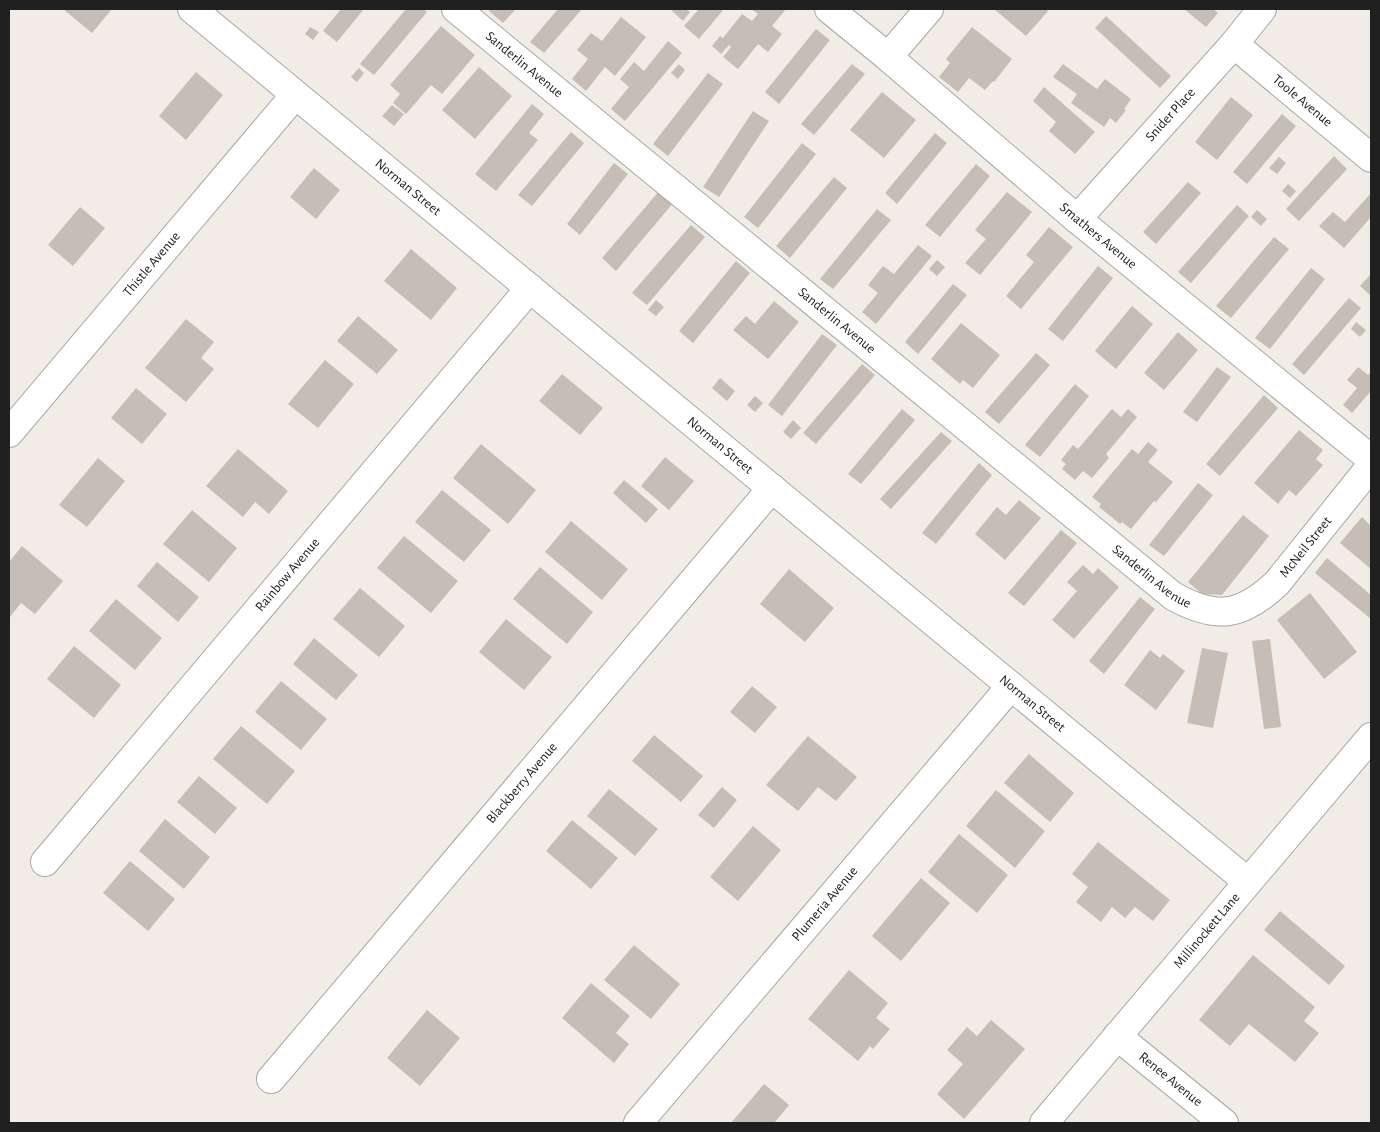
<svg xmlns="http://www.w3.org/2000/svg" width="1380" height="1132" viewBox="0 0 1380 1132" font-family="'Alegreya Sans',sans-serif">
<rect width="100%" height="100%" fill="#f1ede6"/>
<!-- building -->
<path fill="#c6bdb5" d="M 63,9 L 112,9 L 92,33 Z
M 341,9 L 364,9 L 337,42 L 323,31 Z
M 406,9 L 423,9 L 427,12 L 374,75 L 360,64 Z
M 491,9 L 516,9 L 503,23 L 489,11 Z
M 558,9 L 582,9 L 544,53 L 530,42 Z
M 674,9 L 686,9 L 690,12 L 683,21 L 672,11 Z
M 699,9 L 724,9 L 699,39 L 684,26 Z
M 751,9 L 786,9 L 772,26 L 782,34 L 768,52 L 758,44 L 738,69 L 723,57 L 731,47 L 729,45 L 721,54 L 712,46 L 720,36 L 723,38 L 742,14 L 752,21 L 758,14 Z
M 994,9 L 1045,9 L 1048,11 L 1026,36 Z
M 1184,9 L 1213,9 L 1218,13 L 1206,27 Z
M 1106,16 L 1171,76 L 1160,88 L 1095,28 Z
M 621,17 L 646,37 L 615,76 L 605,67 L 586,91 L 572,79 L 588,59 L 577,50 L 591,33 L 602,41 Z
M 441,26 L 475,55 L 442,94 L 431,85 L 406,114 L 393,103 L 400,94 L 390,85 Z
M 310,27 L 319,32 L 313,40 L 305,34 Z
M 972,27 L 1012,59 L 994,82 L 993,81 L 985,90 L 969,78 L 958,92 L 939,77 L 950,63 L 946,59 Z
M 816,29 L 830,40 L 779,104 L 765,92 Z
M 668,41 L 682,53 L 625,121 L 611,109 L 629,87 L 620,79 L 634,62 L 644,71 Z
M 679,64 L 685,70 L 678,79 L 671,73 Z
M 852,64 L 865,74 L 814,135 L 801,124 Z
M 1063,64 L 1097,89 L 1105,79 L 1131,99 L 1124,109 L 1126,110 L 1116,123 L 1110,118 L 1104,127 L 1071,103 L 1077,94 L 1053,77 Z
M 479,67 L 512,96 L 475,139 L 442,110 Z
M 359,68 L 364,73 L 357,82 L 351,77 Z
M 196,72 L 223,95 L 186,140 L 159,116 Z
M 708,73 L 723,84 L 668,156 L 653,144 Z
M 1044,87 L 1095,132 L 1075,154 L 1049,131 L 1056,122 L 1033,101 Z
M 882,92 L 916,120 L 884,158 L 850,130 Z
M 1231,97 L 1253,115 L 1217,160 L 1195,142 Z
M 532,104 L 544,114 L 529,133 L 538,140 L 496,191 L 475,174 Z
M 392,105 L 404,114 L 394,126 L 382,116 Z
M 753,111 L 769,121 L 719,197 L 703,187 Z
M 1282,114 L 1296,126 L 1247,184 L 1233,172 Z
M 571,132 L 584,143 L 532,206 L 518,195 Z
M 935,133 L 947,143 L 897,204 L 885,193 Z
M 802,143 L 816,154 L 758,228 L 744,217 Z
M 1334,156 L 1347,169 L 1299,221 L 1286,209 Z
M 1279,157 L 1286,163 L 1277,174 L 1269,168 Z
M 614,163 L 628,174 L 580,235 L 567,224 Z
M 976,164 L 990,176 L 940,237 L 925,225 Z
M 314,168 L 340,190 L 316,219 L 290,197 Z
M 834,177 L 847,188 L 790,258 L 776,246 Z
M 1188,182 L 1201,193 L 1156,244 L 1143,232 Z
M 1288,184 L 1296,191 L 1290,198 L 1282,191 Z
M 660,190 L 674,202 L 616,271 L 602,258 Z
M 1007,192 L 1032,212 L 980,275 L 965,263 L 986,239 L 975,230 Z
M 1371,193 L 1371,217 L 1344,248 L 1319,226 L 1333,212 L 1345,222 Z
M 1237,205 L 1249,216 L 1191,283 L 1178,272 Z
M 80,207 L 105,228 L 73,266 L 48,245 Z
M 877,209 L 891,220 L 833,289 L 820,279 Z
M 1257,210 L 1267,219 L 1261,226 L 1251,217 Z
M 691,225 L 705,237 L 647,305 L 632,293 Z
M 1049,227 L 1073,247 L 1021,309 L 1006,296 L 1034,262 L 1026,255 Z
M 1274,237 L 1289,249 L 1231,318 L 1216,306 Z
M 918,245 L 932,256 L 876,324 L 862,312 L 878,293 L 868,285 L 883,266 L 894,274 Z
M 411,249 L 457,288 L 431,320 L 384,281 Z
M 937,260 L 945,267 L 937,276 L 929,269 Z
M 736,261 L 750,273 L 693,343 L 679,331 Z
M 1098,266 L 1113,278 L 1063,341 L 1048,329 Z
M 1311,268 L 1325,279 L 1270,349 L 1255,338 Z
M 1371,274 L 1371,296 L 1360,286 Z
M 953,284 L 967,295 L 918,354 L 905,342 Z
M 1349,298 L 1361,308 L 1304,375 L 1292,364 Z
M 656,300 L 664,307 L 656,316 L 648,310 Z
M 774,301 L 799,322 L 768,359 L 733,330 L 746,316 L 755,324 Z
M 1132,306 L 1153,324 L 1116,369 L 1095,351 Z
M 358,316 L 398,350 L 377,374 L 337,341 Z
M 186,319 L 214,342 L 201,358 L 214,369 L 186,402 L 145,368 Z
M 1356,322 L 1366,330 L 1360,337 L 1351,329 Z
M 961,323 L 1000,355 L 973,388 L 963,380 L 960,384 L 931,359 Z
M 1178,332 L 1198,350 L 1164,390 L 1144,373 Z
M 822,334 L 837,345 L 782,416 L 768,405 Z
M 1036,353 L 1050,365 L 999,424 L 985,412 Z
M 325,360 L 354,384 L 318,428 L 288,404 Z
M 862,364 L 875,375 L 816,444 L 803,433 Z
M 1217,367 L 1231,377 L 1197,422 L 1183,412 Z
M 1358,367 L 1368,375 L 1371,372 L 1371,391 L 1352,413 L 1343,405 L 1357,388 L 1347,380 Z
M 562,374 L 603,408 L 580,435 L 539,401 Z
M 720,378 L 735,391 L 727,401 L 712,388 Z
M 1075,384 L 1089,396 L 1040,457 L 1025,445 Z
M 136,388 L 167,414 L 142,444 L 111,418 Z
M 1264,395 L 1278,408 L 1220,476 L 1206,464 Z
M 755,396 L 763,403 L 755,412 L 747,405 Z
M 902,409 L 915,420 L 861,484 L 848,474 Z
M 1112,409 L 1121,417 L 1128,409 L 1137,417 L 1106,454 L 1109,458 L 1092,478 L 1083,471 L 1075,480 L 1062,469 L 1066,464 L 1061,460 L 1073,445 L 1078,449 Z
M 793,420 L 801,428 L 791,439 L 783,432 Z
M 1299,430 L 1323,450 L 1316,459 L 1323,465 L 1296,496 L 1289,490 L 1278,504 L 1254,483 Z
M 941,432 L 952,441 L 891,509 L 880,499 Z
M 1148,442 L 1158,450 L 1148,462 L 1173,482 L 1156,502 L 1154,501 L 1131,529 L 1122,522 L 1120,524 L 1099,507 L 1101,504 L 1092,497 L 1132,449 L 1138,454 Z
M 481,444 L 536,490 L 508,524 L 453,478 Z
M 238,449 L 288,491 L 269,514 L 255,502 L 243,517 L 206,486 Z
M 665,457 L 694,481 L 669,510 L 641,486 Z
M 98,458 L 125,481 L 87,527 L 59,505 Z
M 979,463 L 992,475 L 936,544 L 922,533 Z
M 624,480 L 658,509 L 646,523 L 613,493 Z
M 1198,483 L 1213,495 L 1164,556 L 1149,545 Z
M 442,490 L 491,530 L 464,562 L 415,522 Z
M 1019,500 L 1041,518 L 1005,560 L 975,534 L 997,507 L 1006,515 Z
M 192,510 L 237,548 L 209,582 L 163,544 Z
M 1243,515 L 1269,536 L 1222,595 L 1202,594 L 1188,582 Z
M 1362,517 L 1371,526 L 1371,569 L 1340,543 Z
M 571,521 L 628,569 L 602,600 L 545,552 Z
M 1061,530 L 1077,543 L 1024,606 L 1008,593 Z
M 404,536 L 458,581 L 431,613 L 377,568 Z
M 22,546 L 63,581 L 35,614 L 21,603 L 9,618 L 9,562 Z
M 1327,558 L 1371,595 L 1371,619 L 1315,573 Z
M 157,562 L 199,597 L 178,622 L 137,586 Z
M 1083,565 L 1093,574 L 1098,568 L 1119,587 L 1074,639 L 1052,620 L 1077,591 L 1067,582 Z
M 540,567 L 593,612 L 567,644 L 513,599 Z
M 789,569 L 834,608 L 805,642 L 760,604 Z
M 360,588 L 405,626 L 379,657 L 333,619 Z
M 1310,593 L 1357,652 L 1324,679 L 1277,620 Z
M 1140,597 L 1155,609 L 1104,674 L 1089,661 Z
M 116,599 L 162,638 L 135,670 L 89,631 Z
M 506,619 L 552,657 L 524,690 L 479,652 Z
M 314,638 L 358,675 L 336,700 L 293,664 Z
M 1270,639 L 1281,727 L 1264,729 L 1252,641 Z
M 74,646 L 121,685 L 94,718 L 47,679 Z
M 1202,648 L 1228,653 L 1213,728 L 1187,723 Z
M 1150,650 L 1160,658 L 1163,654 L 1185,671 L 1156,710 L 1124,685 Z
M 281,681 L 327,719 L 301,750 L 255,712 Z
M 752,686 L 777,707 L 755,733 L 730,712 Z
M 241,726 L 295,771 L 267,804 L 213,759 Z
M 654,735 L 703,776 L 681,802 L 632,761 Z
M 808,736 L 857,777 L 836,801 L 818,787 L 798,811 L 766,785 Z
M 1029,754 L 1074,793 L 1050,822 L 1004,783 Z
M 199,776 L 237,808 L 215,834 L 177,802 Z
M 722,787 L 737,800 L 714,828 L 698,815 Z
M 609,789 L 658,829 L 635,856 L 587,816 Z
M 996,790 L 1045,831 L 1015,868 L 966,826 Z
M 165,819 L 210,857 L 184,889 L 139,851 Z
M 572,820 L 618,858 L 591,889 L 546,851 Z
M 753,826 L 781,850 L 738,901 L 710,877 Z
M 959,834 L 1008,875 L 977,913 L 928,872 Z
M 1098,842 L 1170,900 L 1153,921 L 1135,907 L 1125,918 L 1112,907 L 1101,922 L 1076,902 L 1088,887 L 1072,874 Z
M 130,861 L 175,899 L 148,931 L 103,893 Z
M 921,878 L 950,903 L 901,961 L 872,936 Z
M 1280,911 L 1345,966 L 1329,985 L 1264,930 Z
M 634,945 L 680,984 L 651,1019 L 604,980 Z
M 1253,955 L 1315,1007 L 1304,1021 L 1319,1033 L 1295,1062 L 1249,1024 L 1230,1046 L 1199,1020 Z
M 849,970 L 888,1003 L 876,1018 L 890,1029 L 873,1049 L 870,1046 L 858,1061 L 808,1019 Z
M 591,983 L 630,1016 L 616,1033 L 629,1044 L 614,1063 L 562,1018 Z
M 427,1010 L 460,1038 L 420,1086 L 387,1058 Z
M 991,1020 L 1025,1049 L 964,1119 L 937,1094 L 963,1064 L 947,1050 L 967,1027 L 977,1036 Z
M 764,1084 L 789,1105 L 775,1122 L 776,1123 L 731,1123 Z"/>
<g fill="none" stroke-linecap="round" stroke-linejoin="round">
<!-- minor casing -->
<g stroke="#a7a7a7" stroke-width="30">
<g id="minor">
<path id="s1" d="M 192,9 L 1248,882"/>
<path id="s2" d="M 456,9 L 1173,596 C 1216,620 1241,617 1277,583 L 1371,466"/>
<path id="s3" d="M 829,9 L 888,57 L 1077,219 L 1371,459"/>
<path id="s4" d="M 1234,44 L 1371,158"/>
<path d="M 888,57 L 929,9"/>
<path id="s5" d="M 1077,219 L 1234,44 L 1262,9"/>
<path id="s6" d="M 9,433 L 295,95"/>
<path id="s7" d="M 45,862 L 530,288"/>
<path id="s8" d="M 1117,1036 L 1224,1123"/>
<path id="s9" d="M 271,1079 L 772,488"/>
<path id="s10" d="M 638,1123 L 1011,686"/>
</g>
</g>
<!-- tertiary casing -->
<g stroke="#a7a7a7" stroke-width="30">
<g id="tertiary">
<path id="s11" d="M 1044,1123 L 1371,737"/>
</g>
</g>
<!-- minor -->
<use href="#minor" stroke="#fff" stroke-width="28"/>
<!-- tertiary -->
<use href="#tertiary" stroke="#fff" stroke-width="28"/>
</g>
<g text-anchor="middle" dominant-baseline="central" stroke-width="4" stroke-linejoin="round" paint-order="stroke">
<!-- street labels -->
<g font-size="14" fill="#202020" stroke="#fff">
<text stroke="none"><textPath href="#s2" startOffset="88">Sanderlin Avenue</textPath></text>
<text stroke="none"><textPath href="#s4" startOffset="89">Toole Avenue</textPath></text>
<text stroke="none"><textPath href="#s5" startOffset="140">Snider Place</textPath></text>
<text stroke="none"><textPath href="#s1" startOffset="280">Norman Street</textPath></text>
<text stroke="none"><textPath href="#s3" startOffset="352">Smathers Avenue</textPath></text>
<text stroke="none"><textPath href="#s6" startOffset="221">Thistle Avenue</textPath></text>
<text stroke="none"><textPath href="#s2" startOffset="492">Sanderlin Avenue</textPath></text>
<text stroke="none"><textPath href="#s1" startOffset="685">Norman Street</textPath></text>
<text stroke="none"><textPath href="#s2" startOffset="1088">McNeil Street</textPath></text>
<text stroke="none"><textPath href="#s7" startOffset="376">Rainbow Avenue</textPath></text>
<text stroke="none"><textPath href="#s2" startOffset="898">Sanderlin Avenue</textPath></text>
<text stroke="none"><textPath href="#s1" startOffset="1090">Norman Street</textPath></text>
<text stroke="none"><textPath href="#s9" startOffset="388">Blackberry Avenue</textPath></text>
<text stroke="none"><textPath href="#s10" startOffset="288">Plumeria Avenue</textPath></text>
<text stroke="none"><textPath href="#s11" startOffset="252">Millinockett Lane</textPath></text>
<text stroke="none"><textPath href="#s8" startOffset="69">Renee Avenue</textPath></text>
</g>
</g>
<!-- border -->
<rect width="1380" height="1132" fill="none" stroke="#202020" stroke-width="20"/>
</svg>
